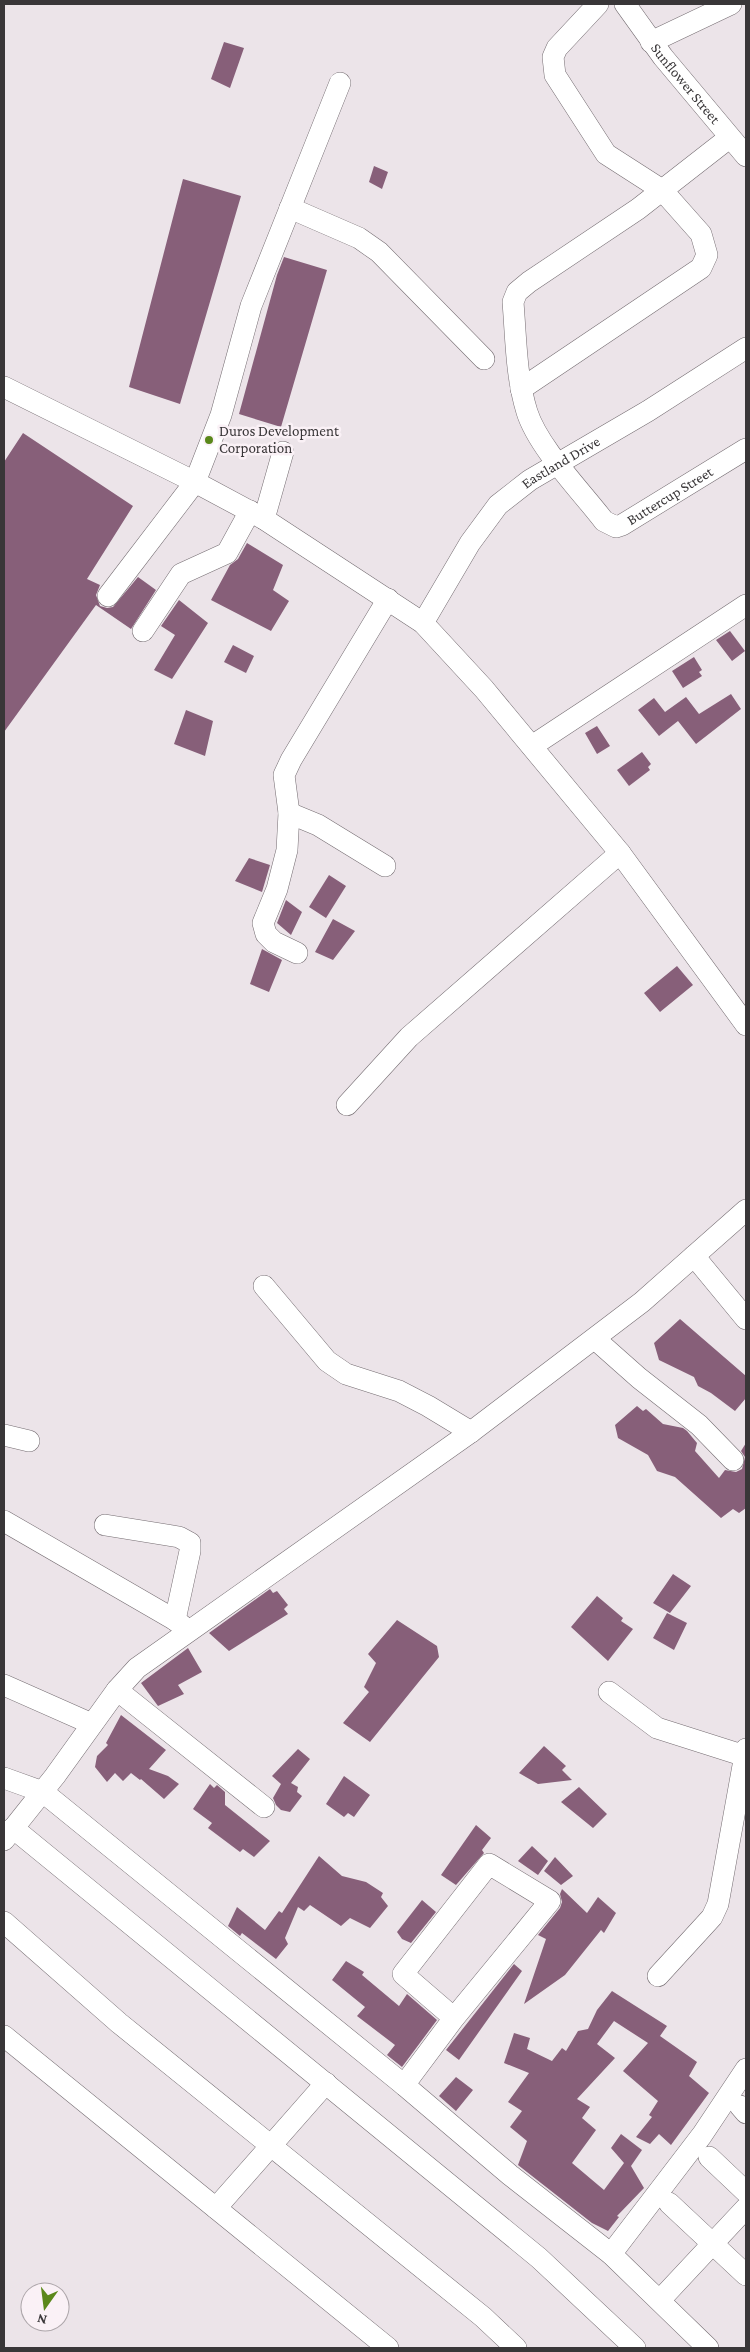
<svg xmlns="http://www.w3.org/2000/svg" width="750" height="2352" viewBox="0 0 750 2352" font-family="'Crimson Pro',serif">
<rect width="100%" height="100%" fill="#ece4e9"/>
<!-- building -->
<path fill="#875f79" d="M 224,42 L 244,48 L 230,88 L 211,79 Z
M 374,166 L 388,172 L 382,189 L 369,182 Z
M 183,179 L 241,196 L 180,404 L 129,387 Z
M 284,257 L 327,270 L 281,427 L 239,414 L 277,275 Z
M 23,433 L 133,506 L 87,579 L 100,585 L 96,595 L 100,606 L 107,608 L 113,607 L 138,577 L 156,590 L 131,629 L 96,605 L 4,732 L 4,462 Z
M 247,543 L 283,565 L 273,590 L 289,601 L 271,631 L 211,600 L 230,565 L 238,559 Z
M 179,600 L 208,623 L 172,679 L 154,670 L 175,635 L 161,626 Z
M 730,631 L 745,651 L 732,661 L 716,640 Z
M 233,645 L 254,656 L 246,673 L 224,662 Z
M 694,657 L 702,670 L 699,672 L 702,676 L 683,688 L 672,671 Z
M 731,694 L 741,709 L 696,744 L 678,721 L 659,736 L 638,710 L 654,698 L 665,712 L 686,697 L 699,714 Z
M 186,710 L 213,721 L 205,756 L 174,744 Z
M 597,726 L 610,746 L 597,754 L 585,733 Z
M 642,752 L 651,764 L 648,767 L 650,770 L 629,786 L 617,770 Z
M 249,858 L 270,865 L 262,892 L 235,881 Z
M 329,875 L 346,886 L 326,918 L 309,907 Z
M 286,900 L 302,912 L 291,935 L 277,923 Z
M 333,919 L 355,931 L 333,960 L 315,952 Z
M 262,949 L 282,960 L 269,992 L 250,984 Z
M 677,966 L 693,985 L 660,1012 L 644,993 Z
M 680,1319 L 746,1376 L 746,1398 L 735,1411 L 711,1393 L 698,1386 L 694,1377 L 659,1360 L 654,1343 Z
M 637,1406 L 643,1411 L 646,1409 L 663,1424 L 683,1428 L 687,1431 L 697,1443 L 695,1451 L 719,1478 L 725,1470 L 736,1472 L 742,1469 L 745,1457 L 741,1451 L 746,1443 L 746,1508 L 739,1513 L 733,1509 L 721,1518 L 675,1477 L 657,1471 L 648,1455 L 618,1438 L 615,1425 Z
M 673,1574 L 691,1586 L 670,1613 L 653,1603 Z
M 270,1589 L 273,1593 L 277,1591 L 288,1605 L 284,1609 L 288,1614 L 229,1651 L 209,1633 Z
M 597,1596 L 623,1618 L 621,1621 L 633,1629 L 608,1661 L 571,1627 Z
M 667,1613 L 687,1623 L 674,1650 L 653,1638 Z
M 397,1620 L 437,1646 L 439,1657 L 370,1742 L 343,1723 L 369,1692 L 364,1687 L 376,1663 L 368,1654 Z
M 188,1648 L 202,1672 L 178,1685 L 184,1694 L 158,1706 L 141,1683 Z
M 121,1715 L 166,1750 L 149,1769 L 168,1776 L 179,1784 L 164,1799 L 141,1779 L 140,1780 L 131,1773 L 123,1781 L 115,1773 L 107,1782 L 95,1767 L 97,1756 L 108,1745 L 106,1743 Z
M 544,1746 L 566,1766 L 562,1770 L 572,1780 L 538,1784 L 519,1773 Z
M 298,1749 L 310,1759 L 291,1783 L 298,1787 L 297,1792 L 302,1796 L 290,1812 L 281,1810 L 276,1805 L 273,1798 L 281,1784 L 272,1776 Z
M 344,1776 L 370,1795 L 354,1817 L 348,1813 L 344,1817 L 326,1804 Z
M 210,1784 L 214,1788 L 217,1785 L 225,1792 L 225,1805 L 270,1841 L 254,1857 L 243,1849 L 240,1852 L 208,1828 L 212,1823 L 193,1809 Z
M 579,1787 L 607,1814 L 593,1828 L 561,1802 Z
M 476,1825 L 491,1838 L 482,1850 L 484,1853 L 456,1885 L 441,1875 Z
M 532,1846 L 548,1861 L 538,1875 L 518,1861 Z
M 319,1856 L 342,1876 L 366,1882 L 383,1893 L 381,1897 L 388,1906 L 370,1928 L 350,1918 L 341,1926 L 310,1905 L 304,1911 L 298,1907 L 285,1938 L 288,1944 L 276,1959 L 242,1933 L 240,1936 L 228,1926 L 237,1907 L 265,1930 L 279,1911 L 282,1913 Z
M 555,1857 L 573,1876 L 561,1885 L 544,1871 Z
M 562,1889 L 587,1913 L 598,1897 L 616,1913 L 604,1933 L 601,1930 L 565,1975 L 524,2004 L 546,1939 L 538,1935 L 560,1908 L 562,1902 L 560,1894 Z
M 422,1900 L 436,1912 L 411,1943 L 402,1939 L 397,1932 Z
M 346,1961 L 364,1972 L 362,1975 L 399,2006 L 407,1994 L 437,2020 L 402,2067 L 387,2055 L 395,2045 L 357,2016 L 365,2007 L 332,1980 Z
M 514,1964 L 522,1971 L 459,2060 L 446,2050 Z
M 612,1991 L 667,2026 L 660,2036 L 697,2062 L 689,2076 L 709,2093 L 671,2145 L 659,2134 L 650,2144 L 636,2137 L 652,2117 L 649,2115 L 658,2101 L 623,2071 L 648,2043 L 614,2021 L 597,2044 L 615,2058 L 577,2099 L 590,2107 L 582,2118 L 596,2130 L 572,2163 L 604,2190 L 624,2163 L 611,2148 L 621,2134 L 642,2150 L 631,2166 L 644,2188 L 617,2216 L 619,2217 L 608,2231 L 592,2223 L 518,2165 L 527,2141 L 510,2127 L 522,2111 L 508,2102 L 529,2073 L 504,2063 L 514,2033 L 530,2038 L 527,2049 L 552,2061 L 562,2048 L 566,2051 L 578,2031 L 588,2029 L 597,2010 Z
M 456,2077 L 473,2090 L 456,2111 L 439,2096 Z"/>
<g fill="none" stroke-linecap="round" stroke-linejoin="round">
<!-- minor casing -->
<g stroke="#756d72" stroke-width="22">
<g id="minor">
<path id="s1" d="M 625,4 L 663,57 L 746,156"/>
<path d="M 651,42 L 731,4"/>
<path id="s2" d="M 729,138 L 638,209 L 529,282 L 517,292 L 513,302 C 516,338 516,377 527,412 C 538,447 581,491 604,521 L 616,527 L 622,525 L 746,449"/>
<path d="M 290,208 L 359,238 L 379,252 L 484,359"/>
<path d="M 4,387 L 195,482 L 264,519 L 423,623 L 484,689 L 620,853 L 746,1025"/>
<path d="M 521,389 L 701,268 L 707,255 L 701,234 L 662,190 L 606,154 L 555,75 L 553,57 L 557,48 L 598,4"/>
<path d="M 264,519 L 283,452"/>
<path d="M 108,596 L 195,482 L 221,415 L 251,306 L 340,83"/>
<path id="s3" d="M 423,623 L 470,543 L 498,505 L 530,480 L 648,411 L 746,348"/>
<path d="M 143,631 L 181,574 L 227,553 L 250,511"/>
<path d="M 532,746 L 746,605"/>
<path d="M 289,813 L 318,825 L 385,866"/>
<path d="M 297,953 L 274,942 L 266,934 L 263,923 L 277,889 L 287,850 L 289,813 L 284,775 L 291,760 L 388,599"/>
<path d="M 347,1105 L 409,1037 L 620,853"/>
<path d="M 694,1256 L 746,1319"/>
<path d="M 264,1286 L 327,1361 L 346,1374 L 399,1391 L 428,1406 L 471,1432"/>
<path d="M 595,1339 L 639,1378 L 699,1425 L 733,1460"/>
<path d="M 4,1435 L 29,1441"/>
<path d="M 4,1521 L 175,1620 L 188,1630"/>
<path d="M 105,1525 L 179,1537 L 190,1543 L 190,1551 L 175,1620"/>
<path d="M 4,1685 L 92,1724"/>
<path d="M 117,1690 L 264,1807"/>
<path d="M 609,1692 L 657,1728 L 745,1756"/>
<path d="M 4,1778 L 43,1792 L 404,2085 L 510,2175 L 611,2254 L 708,2348"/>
<path d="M 13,1828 L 539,2258 L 635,2348"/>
<path d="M 4,1840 L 55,1776 L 117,1690 L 137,1668 L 471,1432 L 642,1302 L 746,1210"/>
<path d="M 4,1922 L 119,2023 L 483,2317 L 516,2348"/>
<path d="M 658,1976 L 712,1917 L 718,1904 L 746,1749"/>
<path d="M 4,2036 L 388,2348"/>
<path d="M 404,2085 L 454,2018 L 550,1901 L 489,1864 L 403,1974 L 454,2018"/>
<path d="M 740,2106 L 746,2113"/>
<path d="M 709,2157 L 746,2192"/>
<path d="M 669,2203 L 746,2275"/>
<path d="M 216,2208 L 326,2083"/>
<path d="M 611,2254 L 702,2135 L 746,2069"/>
<path d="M 660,2300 L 746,2208"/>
</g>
</g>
<!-- minor -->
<use href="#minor" stroke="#fff" stroke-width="21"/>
</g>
<!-- markers -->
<circle fill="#5a881a" stroke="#faf1f6" stroke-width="2" cx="209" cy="440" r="5"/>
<g text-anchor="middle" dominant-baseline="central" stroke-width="5" stroke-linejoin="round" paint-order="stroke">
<!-- street labels -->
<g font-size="15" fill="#393638" stroke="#faf1f6">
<text stroke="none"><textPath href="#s1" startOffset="100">Sunflower Street</textPath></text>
<text stroke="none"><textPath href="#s3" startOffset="216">Eastland Drive</textPath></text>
<text stroke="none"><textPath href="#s2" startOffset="594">Buttercup Street</textPath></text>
</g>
<!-- poi labels -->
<g font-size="15" fill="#393638" stroke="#faf1f6" text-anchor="start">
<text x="219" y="431">Duros Development<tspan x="219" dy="17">Corporation</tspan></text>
</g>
</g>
<!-- border -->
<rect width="750" height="2352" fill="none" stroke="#393638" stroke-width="10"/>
<!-- north arrow -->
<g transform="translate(45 2307) rotate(194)"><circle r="24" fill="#faf1f6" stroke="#ada6aa"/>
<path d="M0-4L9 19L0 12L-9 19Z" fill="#5a881a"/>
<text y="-8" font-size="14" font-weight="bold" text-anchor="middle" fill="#393638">N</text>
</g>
</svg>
